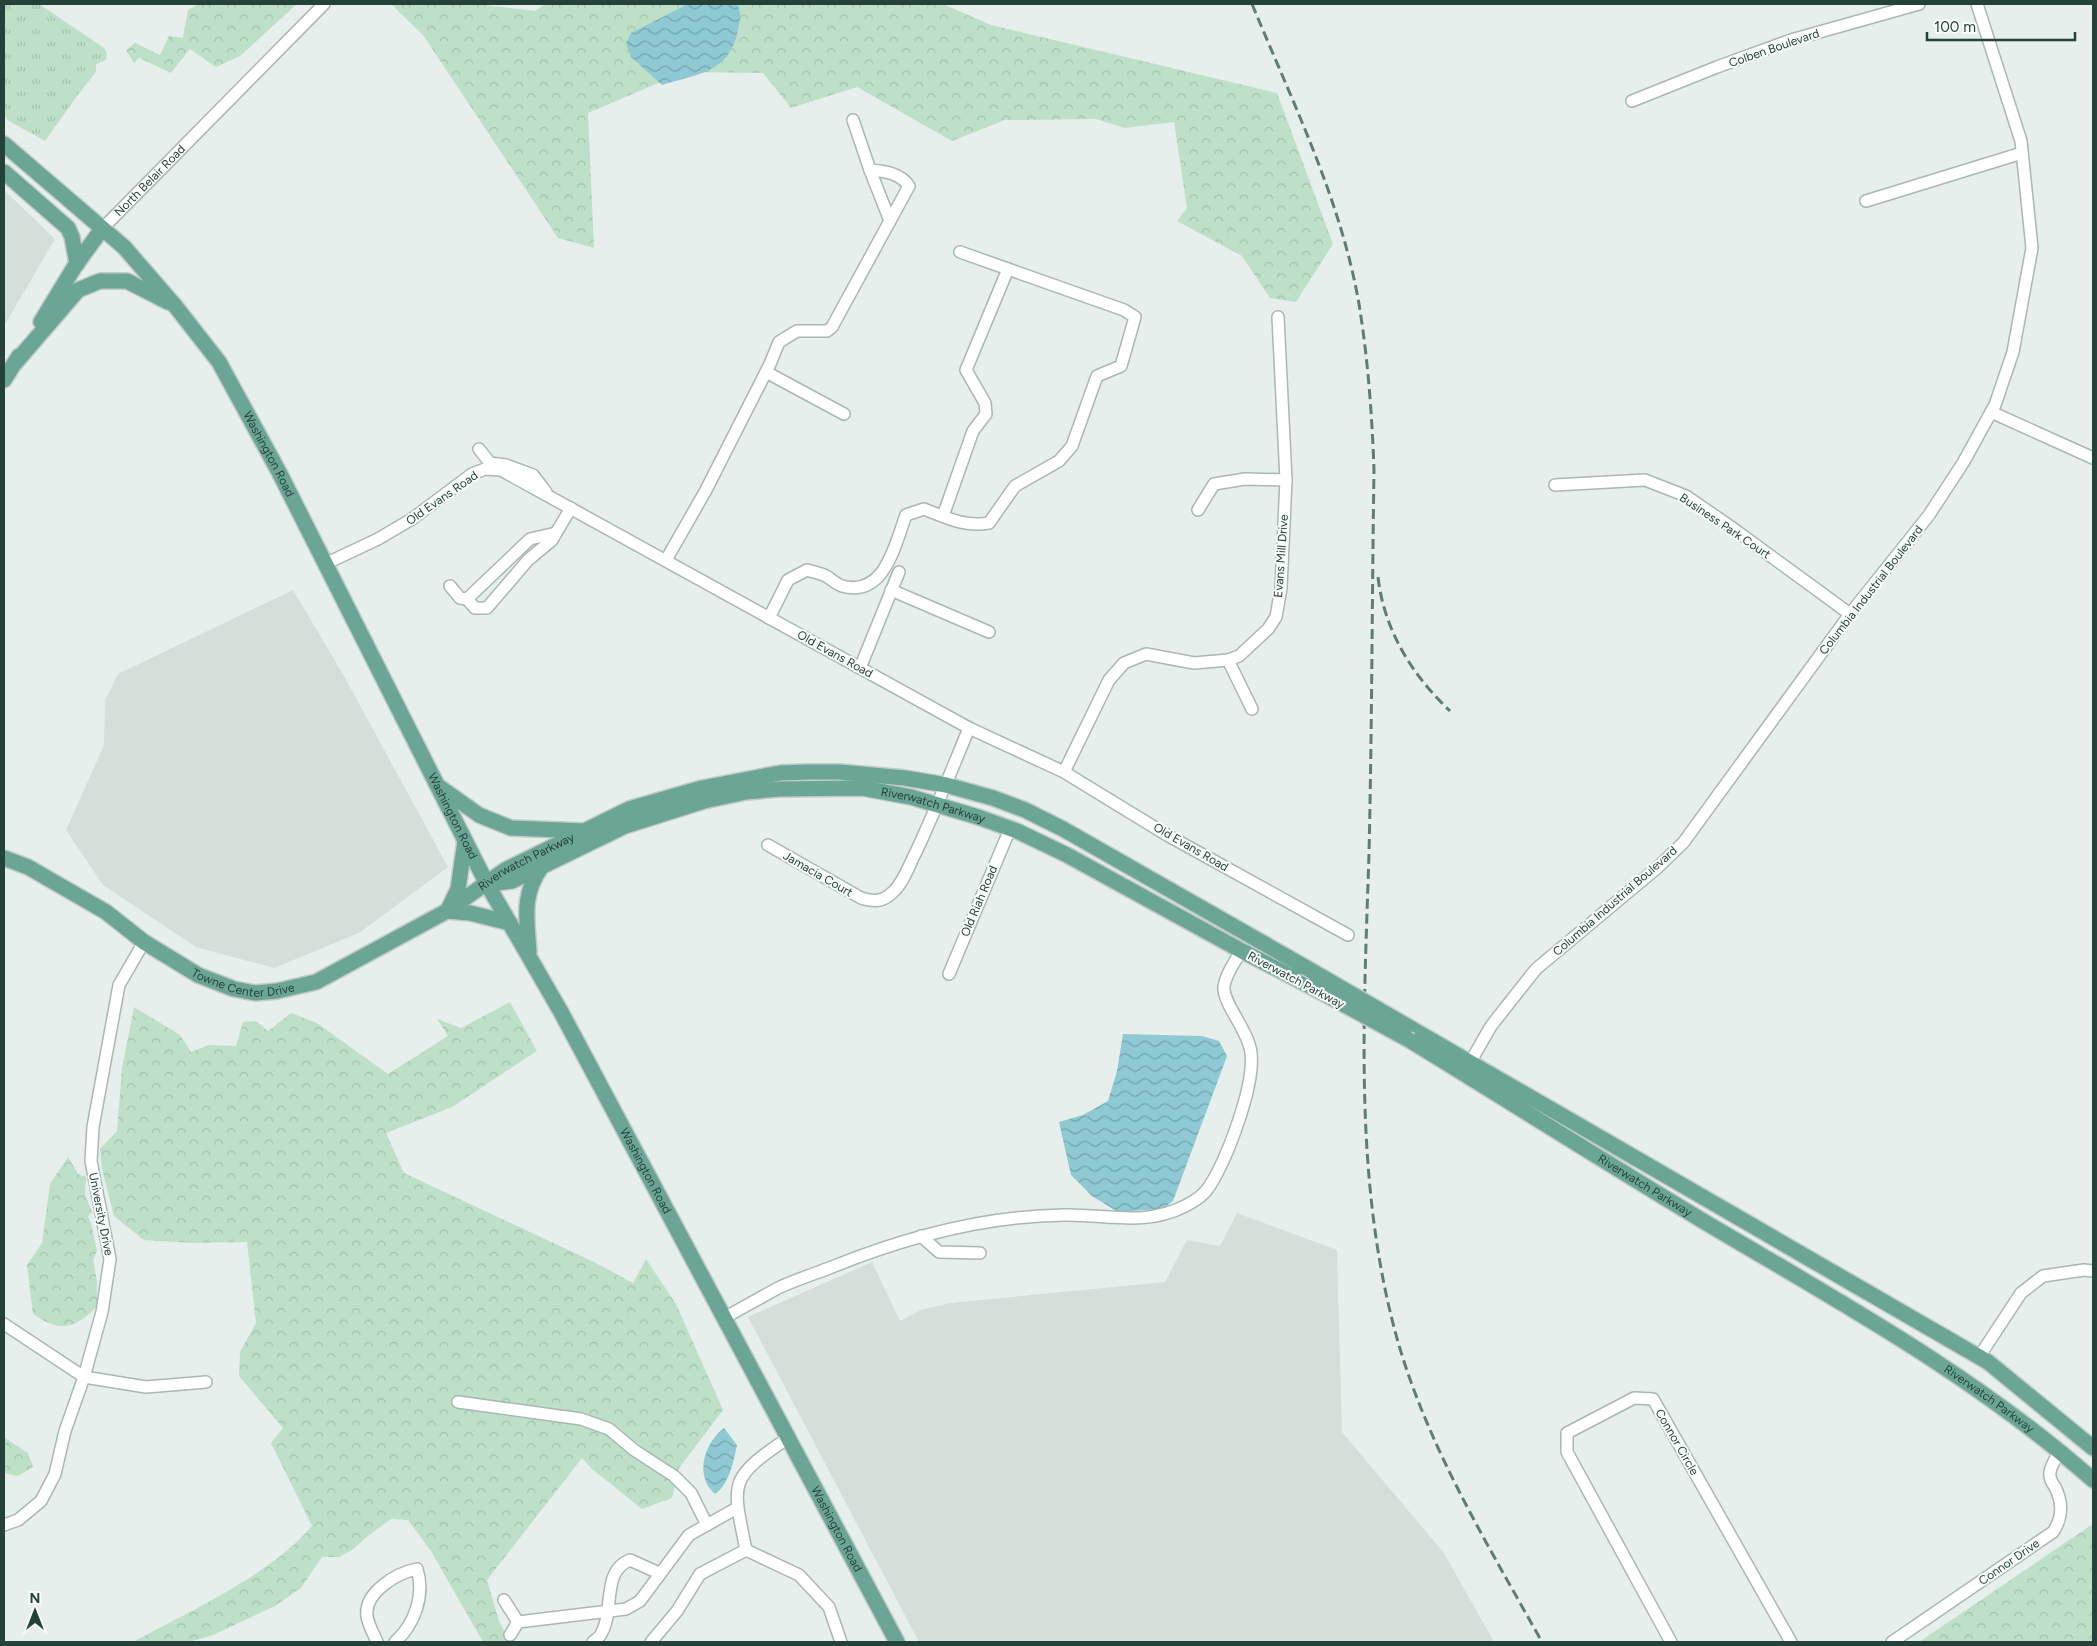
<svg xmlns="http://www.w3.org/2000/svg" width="2097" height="1646" viewBox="0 0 2097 1646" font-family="Figtree,sans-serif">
<defs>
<pattern id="grass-tufts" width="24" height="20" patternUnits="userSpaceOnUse" patternTransform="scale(1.25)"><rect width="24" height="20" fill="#bfe0c8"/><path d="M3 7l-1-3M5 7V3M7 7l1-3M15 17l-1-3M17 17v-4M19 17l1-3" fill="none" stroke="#a4c1ad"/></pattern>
<pattern id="forest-crowns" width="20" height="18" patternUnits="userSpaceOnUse" patternTransform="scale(1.25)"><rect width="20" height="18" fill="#bfe0c8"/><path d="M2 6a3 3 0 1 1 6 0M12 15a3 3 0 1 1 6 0" fill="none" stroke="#a4c1ad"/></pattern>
<pattern id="water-waves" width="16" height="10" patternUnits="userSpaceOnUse" patternTransform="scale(1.25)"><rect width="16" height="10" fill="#8ec9d4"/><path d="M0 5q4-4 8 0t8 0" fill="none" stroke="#74a5ad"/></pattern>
</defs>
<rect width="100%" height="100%" fill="#e6efeb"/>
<!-- built -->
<path fill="#d4dfda" d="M 4,190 L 55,239 L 4,326 Z
M 293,590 L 344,676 L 448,867 L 359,933 L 274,968 L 196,947 L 103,885 L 66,830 L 104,745 L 105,700 L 118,674 Z
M 1237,1213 L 1337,1250 L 1342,1432 L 1444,1553 L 1494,1642 L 919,1642 L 748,1317 L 872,1262 L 900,1321 L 921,1310 L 951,1303 L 1165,1282 L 1187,1240 L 1220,1246 Z"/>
<!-- grass -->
<path fill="url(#grass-tufts)" d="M 5,4 L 39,4 L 104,48 L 107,53 L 106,60 L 96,64 L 96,72 L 77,96 L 45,141 L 9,121 L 4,115 Z"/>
<!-- forest -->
<path fill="url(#forest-crowns)" d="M 199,4 L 297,4 L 240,56 L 216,67 L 190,49 L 171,73 L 139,58 L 134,63 L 126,50 L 135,43 L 160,55 L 169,36 L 183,38 L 188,10 Z
M 391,4 L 476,4 L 535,11 L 545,4 L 943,4 L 991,25 L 1277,93 L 1333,244 L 1296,302 L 1270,298 L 1242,256 L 1177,221 L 1187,208 L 1174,122 L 1125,128 L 1096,119 L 1005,120 L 952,141 L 857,87 L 791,108 L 763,73 L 684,72 L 588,113 L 594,248 L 558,238 L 423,35 Z
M 510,1002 L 537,1051 L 452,1107 L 386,1133 L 404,1173 L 594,1262 L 633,1283 L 646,1259 L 676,1304 L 723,1410 L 679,1468 L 672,1498 L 642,1509 L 592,1469 L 582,1458 L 487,1580 L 499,1621 L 510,1642 L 483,1642 L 431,1551 L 408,1520 L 391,1519 L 368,1536 L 352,1550 L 339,1557 L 322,1557 L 301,1588 L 275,1606 L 213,1635 L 189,1642 L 133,1642 C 188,1612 272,1574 312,1526 L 271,1443 L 283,1428 L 239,1376 L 240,1352 L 256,1323 L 247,1242 L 192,1243 L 144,1240 L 114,1216 L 102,1169 L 100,1149 L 117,1131 L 122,1068 L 134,1007 L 180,1035 L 191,1052 L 209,1045 L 236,1046 L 243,1022 L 256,1021 L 268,1031 L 291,1013 L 317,1023 L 388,1074 L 448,1036 L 437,1019 L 461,1028 Z
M 68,1157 L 78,1174 L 86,1177 L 85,1194 L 92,1212 L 88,1216 L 92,1227 L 97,1251 L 93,1260 L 97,1281 L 97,1306 C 75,1329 60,1333 33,1314 L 27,1265 L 42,1243 L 50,1184 Z
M 4,1437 L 28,1453 L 33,1467 L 18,1476 L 4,1473 Z
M 2093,1524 L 2093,1642 L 1919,1642 Z"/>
<!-- water -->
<path fill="url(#water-waves)" d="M 688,4 L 737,4 C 742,13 740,20 738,30 C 730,73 697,74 662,85 L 631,57 L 626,43 L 631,33 Z
M 1123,1034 L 1202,1036 L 1219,1041 L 1227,1056 L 1173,1201 L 1164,1208 L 1158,1209 L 1118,1212 L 1092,1196 L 1071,1175 L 1059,1122 L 1083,1115 L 1108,1101 L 1117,1071 Z
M 724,1428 L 737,1445 C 734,1460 729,1485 715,1494 C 694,1476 704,1443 724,1428 Z"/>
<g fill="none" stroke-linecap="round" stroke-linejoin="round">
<!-- minor casing -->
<g stroke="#a8b8b2" stroke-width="14">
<g id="minor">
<path d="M 1632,101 L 1717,67 L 1791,40 L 1919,4"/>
<path d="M 853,120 L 870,170 L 890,221"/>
<path d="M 1866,201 L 2022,153"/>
<path id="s1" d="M 102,229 L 324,4"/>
<path d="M 766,372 L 844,414"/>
<path d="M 1991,412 L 2093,458"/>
<path d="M 479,449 L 490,463 L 506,465 L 533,475 L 546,492"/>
<path d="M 1555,485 L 1645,480 L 1686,496 L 1731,527 L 1850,614"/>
<path d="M 1198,510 L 1214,484 L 1245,479 L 1286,480"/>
<path d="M 943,516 L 973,431 L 986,414 L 985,403 L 966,370 L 1008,269"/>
<path d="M 666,560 L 706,490 L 770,364 L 779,342 L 797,331 L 827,331 L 832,327 L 909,186 C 900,173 884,171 870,170"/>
<path d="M 325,564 L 378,539 L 412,519 L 472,474 L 485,469 L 501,470 L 969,728 L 1064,772 L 1167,835 L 1348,935"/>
<path d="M 450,586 L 460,598 L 467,599 L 530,539 L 556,533 L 571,508"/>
<path d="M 891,590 L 989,632"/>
<path d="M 467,599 L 475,608 L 487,608 L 528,560 L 552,540 L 556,533"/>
<path d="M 769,618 L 788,580 L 807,570 C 813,572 820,573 826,576 C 831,579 836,584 842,586 C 885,598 895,544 906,515 L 924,509 C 947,518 964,527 989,523 L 1015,486 L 1059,461 L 1072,446 L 1097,376 L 1121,366 L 1135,317 L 1124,310 L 960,252"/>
<path d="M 1228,660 L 1252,709"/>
<path d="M 860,668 L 899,572"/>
<path d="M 1064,772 L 1109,680 L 1124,663 L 1146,654 L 1194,663 L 1228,660 L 1239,656 L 1268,629 L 1276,617 L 1281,588 L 1286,480 L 1278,317"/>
<path d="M 768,845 L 861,898 C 874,902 883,902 893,892 C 904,882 909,865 916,852 C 935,811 952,770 969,728"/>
<path d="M 949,974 L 1010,829"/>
<path d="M 1467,1068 L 1491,1026 L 1536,969 L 1657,868 L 1683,843 L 1850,614 L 1929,515 L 1963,463 L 1995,405 L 2013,352 L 2032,248 L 2021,141 L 1977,4"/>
<path d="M 921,1236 L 939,1252 L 980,1253"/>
<path d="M 724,1318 C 742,1308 760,1298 778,1288 C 795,1280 814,1274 832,1267 C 906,1237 983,1216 1064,1215 C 1107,1214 1144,1227 1185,1206 C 1193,1202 1204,1195 1209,1187 C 1227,1159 1255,1086 1251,1053 C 1249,1031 1222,1003 1224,986 C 1226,975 1235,960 1242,951"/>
<path d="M 4,1324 L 84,1377 L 146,1387 L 206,1382"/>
<path d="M 1979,1357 L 2021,1293 L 2043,1276 L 2084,1270 L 2093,1271"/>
<path d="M 458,1402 L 581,1419 L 609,1429 L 634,1450 L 674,1476 L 691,1493 L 707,1525"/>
<path d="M 4,1525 L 18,1520 L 41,1501 L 55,1474 L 65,1431 L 84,1377 L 102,1312 L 110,1259 L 91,1161 L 93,1127 L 119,985 L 144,942"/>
<path d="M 746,1550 L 799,1575 L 829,1607 L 841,1642"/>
<path d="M 746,1550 C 732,1481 728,1479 788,1438"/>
<path d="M 504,1600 L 518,1622 L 626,1609 L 640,1601 L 689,1535 L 737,1508"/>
<path d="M 510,1635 L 518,1622"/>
<path d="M 377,1642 C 374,1634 368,1625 367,1616 C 364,1592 397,1573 417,1569 C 425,1595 415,1624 395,1642"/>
<path d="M 593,1642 C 595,1640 600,1637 601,1634 C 615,1611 601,1571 630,1560 L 659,1573"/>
<path d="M 651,1642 L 677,1611 L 700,1574 L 746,1550"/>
<path d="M 1671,1642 L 1567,1452 L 1567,1433 L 1634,1398 L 1653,1399 L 1791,1642"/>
<path d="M 1892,1642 L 2053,1532 C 2063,1517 2063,1503 2055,1487 C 2052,1483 2049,1478 2050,1472 C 2051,1465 2057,1457 2060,1450"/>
</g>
</g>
<!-- major casing -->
<g stroke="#c2cac8" stroke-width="18">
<g id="major">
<path id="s2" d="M 4,144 L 124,247 L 176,307 L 219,362 L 279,472 L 487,884 L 561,1012 L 897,1642"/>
<path d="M 4,172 L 68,228 L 72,237 L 77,264"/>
<path d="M 41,322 L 75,266 L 102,229"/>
<path d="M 15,363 L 78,290 L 100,281 L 127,281 L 168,302"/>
<path d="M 4,380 L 19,356"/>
<path d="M 441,788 L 479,815 L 511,828 L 584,831"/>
<path id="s3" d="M 4,858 L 28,867 L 106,912 L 144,942 L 198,975 L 234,989 L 255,993 L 277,991 L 316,982 L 447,911 L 505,870 L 629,809 L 702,788 L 780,773 L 806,772 L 839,772 L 905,778 L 946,785 L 993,798 L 1025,810 L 1063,829 L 1305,967"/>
<path id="s4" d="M 489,884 L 512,881 L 625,826 L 704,801 L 746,792 L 779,789 L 862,788 L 911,797 L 978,817 L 1017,831 L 1067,855 L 1242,951 L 1310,986"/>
<path d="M 448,910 L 458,889 L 465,841"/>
<path d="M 447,911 L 470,913 L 510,923"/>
<path d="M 529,952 C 527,919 521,895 542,866"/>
<path d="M 1407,1026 L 1988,1362 L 2093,1448"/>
<path id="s5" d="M 1411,1041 C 1514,1104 1616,1169 1720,1231 C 1849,1307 1980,1380 2093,1480"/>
</g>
</g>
<!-- minor -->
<use href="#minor" stroke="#fff" stroke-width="11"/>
<!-- major -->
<use href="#major" stroke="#6aa596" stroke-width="15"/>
<!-- rail -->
<path stroke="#5f7d75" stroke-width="3" stroke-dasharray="10 5" stroke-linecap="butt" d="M 1252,4 C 1292,101 1341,200 1359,304 C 1368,359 1372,415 1374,470 C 1372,598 1372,725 1369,853 C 1364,1016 1353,1183 1398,1342 C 1429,1449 1488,1545 1542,1642
M 1378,577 C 1384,630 1412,675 1450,711"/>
<!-- major-bridge casing -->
<g stroke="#c2cac8" stroke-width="18" stroke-linecap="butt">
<path id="major-bridge" d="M 1305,967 L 1407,1026
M 1310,986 L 1411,1041"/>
</g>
<!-- major-bridge -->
<use href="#major-bridge" stroke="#6aa596" stroke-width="15"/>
</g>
<g text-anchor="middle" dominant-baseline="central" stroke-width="4" stroke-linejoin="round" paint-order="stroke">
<!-- street labels -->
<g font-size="12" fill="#24423a" stroke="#f7fbf9">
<text transform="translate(1774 48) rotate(-19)">Colben Boulevard</text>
<text stroke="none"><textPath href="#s1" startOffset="68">North Belair Road</textPath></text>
<text stroke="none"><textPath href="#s2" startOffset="412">Washington Road</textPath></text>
<text transform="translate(442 498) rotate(-35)">Old Evans Road</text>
<text transform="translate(1725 526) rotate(34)">Business Park Court</text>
<text transform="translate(1281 556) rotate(-86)">Evans Mill Drive</text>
<text transform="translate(1871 590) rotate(-52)">Columbia Industrial Boulevard</text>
<text transform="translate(835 654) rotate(29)">Old Evans Road</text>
<text stroke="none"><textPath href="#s4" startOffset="464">Riverwatch Parkway</textPath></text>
<text stroke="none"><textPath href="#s2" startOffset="818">Washington Road</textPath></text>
<text transform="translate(1191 847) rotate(30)">Old Evans Road</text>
<text stroke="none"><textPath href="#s3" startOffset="592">Riverwatch Parkway</textPath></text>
<text transform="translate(818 874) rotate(30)">Jamacia Court</text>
<text transform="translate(979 901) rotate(-67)">Old Riah Road</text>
<text transform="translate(1615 901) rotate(-41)">Columbia Industrial Boulevard</text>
<text stroke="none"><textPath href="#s3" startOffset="274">Towne Center Drive</textPath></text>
<text transform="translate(1296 980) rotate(28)">Riverwatch Parkway</text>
<text stroke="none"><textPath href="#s2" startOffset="1222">Washington Road</textPath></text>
<text stroke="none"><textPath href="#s5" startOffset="275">Riverwatch Parkway</textPath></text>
<text transform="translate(101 1214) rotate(79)">University Drive</text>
<text stroke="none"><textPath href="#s5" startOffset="680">Riverwatch Parkway</textPath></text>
<text transform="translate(1677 1442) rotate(60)">Connor Circle</text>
<text stroke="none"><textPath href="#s2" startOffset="1628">Washington Road</textPath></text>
<text transform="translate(2009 1562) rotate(-35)">Connor Drive</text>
</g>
</g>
<!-- border -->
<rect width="2097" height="1646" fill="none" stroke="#24423a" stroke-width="10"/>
<!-- north arrow -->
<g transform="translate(35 1611)" stroke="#f7fbf9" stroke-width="4" paint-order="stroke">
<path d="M0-4L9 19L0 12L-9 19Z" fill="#24423a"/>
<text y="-8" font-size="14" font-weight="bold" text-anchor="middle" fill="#24423a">N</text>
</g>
<!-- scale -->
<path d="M1927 32v8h148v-8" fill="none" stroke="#24423a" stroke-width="2.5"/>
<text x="1934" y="32" font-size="15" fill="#24423a" stroke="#f7fbf9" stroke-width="4" paint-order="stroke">100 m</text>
</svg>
